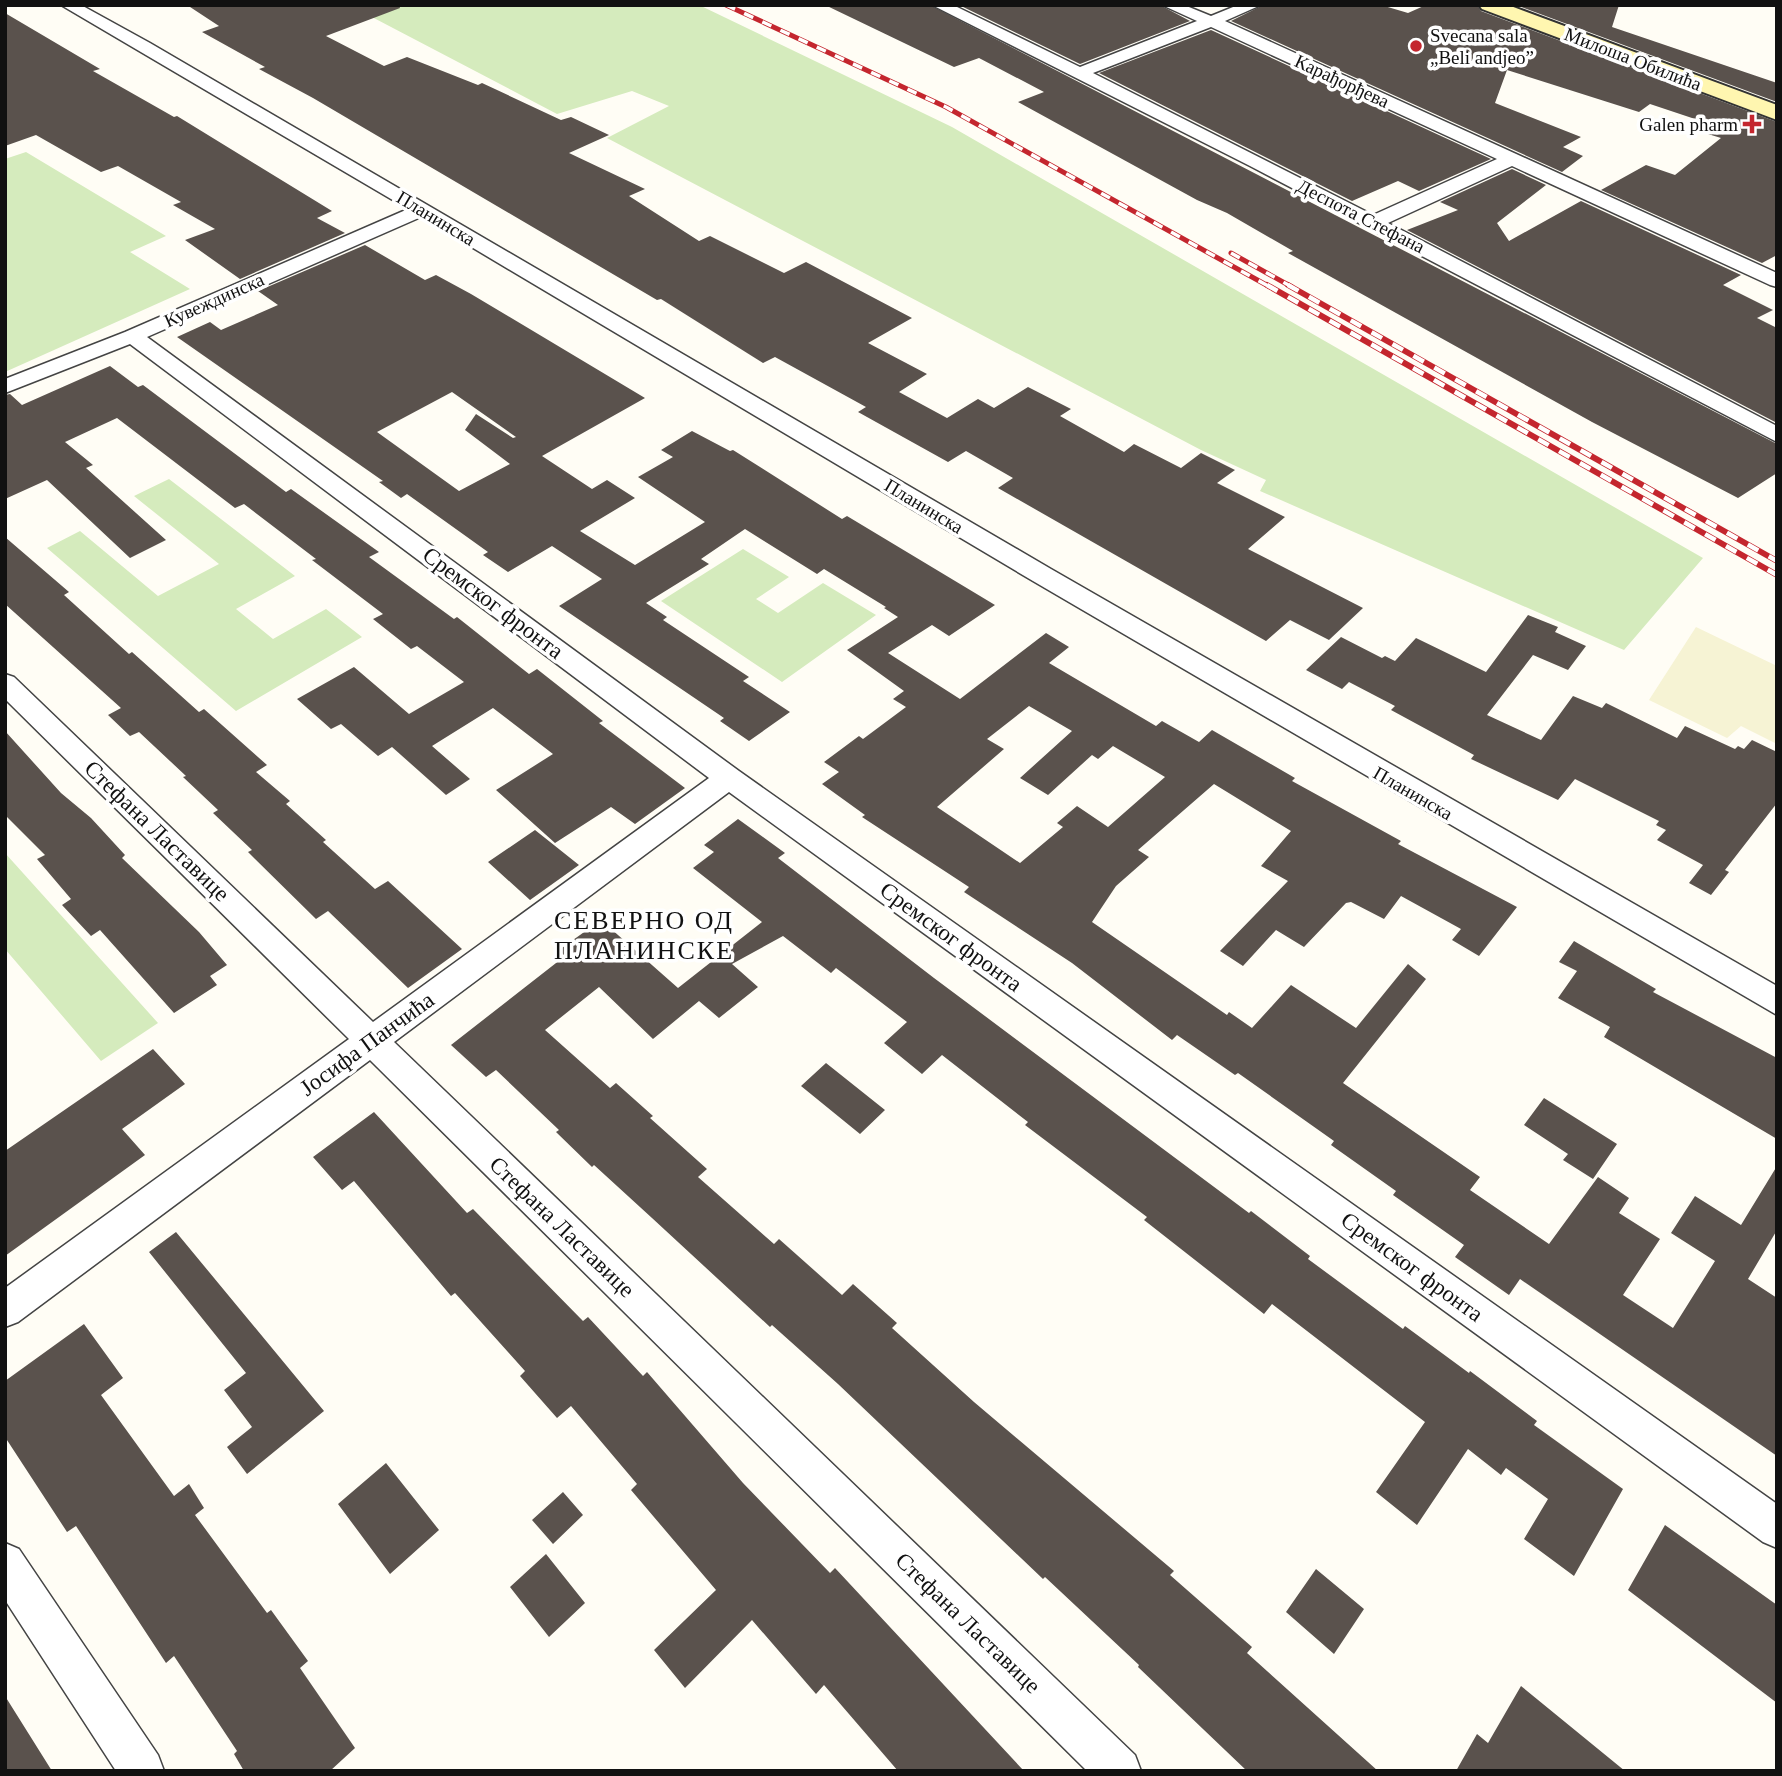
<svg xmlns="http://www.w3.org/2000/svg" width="1782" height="1776" viewBox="0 0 1782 1776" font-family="Georgia,serif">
<rect width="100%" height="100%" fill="#fffdf5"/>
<!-- farmland -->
<path fill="#f6f3d4" d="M 1696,627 L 1777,666 L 1777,744 L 1741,726 L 1727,738 L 1649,700 Z"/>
<!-- green -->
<path fill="#d5ebbd" d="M 349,5 L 699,5 L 952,127 L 1703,558 L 1624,650 L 1260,491 L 1266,480 L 1201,450 L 607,138 L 669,106 L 632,91 L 557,114 Z
M 26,152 L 166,236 L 130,252 L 190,289 L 5,372 L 5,159 Z
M 169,479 L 295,576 L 236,609 L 273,639 L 326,609 L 362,637 L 236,711 L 47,548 L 80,531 L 158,596 L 219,564 L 134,496 Z
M 743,549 L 789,577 L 756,599 L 778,613 L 823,583 L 876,615 L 782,682 L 661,601 Z
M 5,853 L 158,1023 L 101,1061 L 5,949 Z"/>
<!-- building -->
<path fill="#5a524d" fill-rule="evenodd" d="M 187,5 L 399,5 L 400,8 L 326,36 L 384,66 L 407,57 L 478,85 L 482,83 L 561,120 L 571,117 L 609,135 L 569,153 L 645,189 L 629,196 L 699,241 L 710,236 L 784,273 L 806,262 L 912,318 L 868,343 L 927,374 L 899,392 L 947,418 L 978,399 L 994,408 L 1028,387 L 1071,409 L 1060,416 L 1124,452 L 1134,444 L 1181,468 L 1201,453 L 1235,470 L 1217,483 L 1285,517 L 1248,549 L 1363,608 L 1329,640 L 1290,620 L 1266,641 L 998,488 L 1013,478 L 966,451 L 948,462 L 858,412 L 866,407 L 775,357 L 763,363 L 661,299 L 657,300 L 313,98 L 259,69 L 265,67 L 202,32 L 219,26 Z
M 825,5 L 930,5 L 1777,444 L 1777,473 L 1738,498 L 1592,422 L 1288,253 L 1293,251 L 1227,213 L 1197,200 L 1018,102 L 1044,92 L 979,58 L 954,67 Z
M 959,5 L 1160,5 L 1190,21 L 1080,64 Z
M 1263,5 L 1381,5 L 1408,13 L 1426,5 L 1477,5 L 1481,11 L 1777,122 L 1777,255 L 1762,263 L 1601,190 L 1646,165 L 1675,175 L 1721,138 L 1695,130 L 1704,122 L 1650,104 L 1639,112 L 1507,70 L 1495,103 L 1581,137 L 1563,147 L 1583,156 L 1562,172 L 1231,21 Z
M 1516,5 L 1619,5 L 1612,27 L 1777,83 L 1777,102 Z
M 5,13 L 100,69 L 93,71 L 174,117 L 177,116 L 332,211 L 317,218 L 345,233 L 240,279 L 185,240 L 215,229 L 173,205 L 181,202 L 118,166 L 101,172 L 36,135 L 5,146 Z
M 1211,30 L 1491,159 L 1419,191 L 1398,181 L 1352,201 L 1099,73 Z
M 1512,169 L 1546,185 L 1497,223 L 1509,241 L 1581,201 L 1741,275 L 1723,285 L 1773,310 L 1757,318 L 1777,328 L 1777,423 L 1407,230 L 1458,210 L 1440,202 Z
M 365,245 L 425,280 L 436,275 L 471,294 L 645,398 L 542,456 L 592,489 L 607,480 L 635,498 L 580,531 L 635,565 L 705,522 L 638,477 L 673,457 L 661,450 L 692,431 L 730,451 L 733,450 L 842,519 L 847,516 L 995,605 L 949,636 L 932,625 L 888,653 L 960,699 L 1046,633 L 1069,647 L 1049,663 L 1156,726 L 1162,721 L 1199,742 L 1212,730 L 1295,778 L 1292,781 L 1401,841 L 1398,844 L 1517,907 L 1479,956 L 1452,940 L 1461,929 L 1401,896 L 1384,919 L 1351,902 L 1346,903 L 1304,947 L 1276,930 L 1243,966 L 1220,951 L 1288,881 L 1261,866 L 1291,831 L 1214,784 L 1138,850 L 1149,857 L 1116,886 L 1092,922 L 1227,1015 L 1229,1012 L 1252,1028 L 1291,985 L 1356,1028 L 1408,964 L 1426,979 L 1343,1083 L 1480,1177 L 1470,1190 L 1549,1244 L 1598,1177 L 1629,1198 L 1619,1213 L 1660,1239 L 1623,1295 L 1673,1328 L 1715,1261 L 1671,1233 L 1695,1196 L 1741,1225 L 1777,1166 L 1777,1230 L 1748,1279 L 1777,1298 L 1777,1456 L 1520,1279 L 1509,1295 L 1455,1257 L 1464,1245 L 1393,1195 L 1396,1191 L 1331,1145 L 1334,1141 L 1238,1073 L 1235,1075 L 1177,1035 L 1172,1040 L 1072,963 L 964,892 L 969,887 L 862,817 L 865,815 L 822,784 L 839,772 L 824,762 L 859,736 L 863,739 L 906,707 L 893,699 L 904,691 L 847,650 L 898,617 L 884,608 L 886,607 L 824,569 L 817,574 L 745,529 L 701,559 L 709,564 L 646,603 L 667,617 L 663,620 L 749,677 L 743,681 L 790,712 L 749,741 L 720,721 L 724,718 L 559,606 L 602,579 L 552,546 L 508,572 L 483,555 L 488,552 L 407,494 L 401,498 L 379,482 L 383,481 L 177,337 L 210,322 L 221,330 L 278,305 L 258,291 ZM 452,392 L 516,437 L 513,438 L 476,414 L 465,430 L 510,464 L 459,491 L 377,432 ZM 1029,706 L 1072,731 L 1020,778 L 1048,795 L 1092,755 L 1098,759 L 1113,746 L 1165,777 L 1108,827 L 1077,806 L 1057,823 L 1063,827 L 1020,863 L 937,807 L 1004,749 L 987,739 Z
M 110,366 L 138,387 L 143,385 L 286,492 L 291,489 L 379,552 L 369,557 L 454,619 L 457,617 L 529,674 L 537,669 L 603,721 L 599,723 L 685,788 L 635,824 L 611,807 L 555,843 L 496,790 L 553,754 L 493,708 L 432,746 L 470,779 L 446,795 L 392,747 L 378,756 L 341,724 L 331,729 L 297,699 L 354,667 L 409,714 L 464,682 L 417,646 L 411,649 L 373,619 L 383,614 L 312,560 L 316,559 L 244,504 L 235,508 L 117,418 L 65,442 L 93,465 L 86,468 L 166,540 L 130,558 L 47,480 L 5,499 L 5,395 L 10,394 L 22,405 Z
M 5,537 L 69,592 L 64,595 L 129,654 L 132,652 L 199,712 L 204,709 L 267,765 L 256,772 L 290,801 L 286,804 L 326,840 L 323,842 L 375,889 L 388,881 L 462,949 L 408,988 L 328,911 L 316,919 L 248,852 L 252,850 L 213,813 L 218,810 L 183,777 L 186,776 L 139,732 L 130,736 L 108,715 L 121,708 L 5,604 Z
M 1528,615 L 1558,627 L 1555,632 L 1586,646 L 1568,670 L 1533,655 L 1487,715 L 1541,740 L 1573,696 L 1602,708 L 1606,703 L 1677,738 L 1685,726 L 1735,749 L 1738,746 L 1744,749 L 1752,740 L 1777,752 L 1777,803 L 1725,870 L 1729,872 L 1711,895 L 1689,883 L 1703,865 L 1657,840 L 1666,830 L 1656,825 L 1659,821 L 1575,779 L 1558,800 L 1471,759 L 1474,755 L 1391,710 L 1395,706 L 1349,682 L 1342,689 L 1306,670 L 1341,637 L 1382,658 L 1385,656 L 1395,661 L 1416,638 L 1486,672 Z
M 5,731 L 61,793 L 91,818 L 125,855 L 122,858 L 199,932 L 227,965 L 210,976 L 217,985 L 174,1013 L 100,930 L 91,936 L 62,905 L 71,899 L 37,859 L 45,855 L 5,815 Z
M 738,819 L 785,853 L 778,858 L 934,978 L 1249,1213 L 1251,1211 L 1310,1256 L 1308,1259 L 1403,1329 L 1405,1326 L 1469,1373 L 1470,1371 L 1537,1421 L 1534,1425 L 1623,1489 L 1574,1576 L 1524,1539 L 1548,1499 L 1506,1468 L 1501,1475 L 1468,1449 L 1417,1525 L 1376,1492 L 1425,1422 L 1272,1304 L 1264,1314 L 1144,1220 L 1147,1217 L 1025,1125 L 1028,1122 L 942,1055 L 922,1074 L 884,1043 L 907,1022 L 836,968 L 831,973 L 783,936 L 732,964 L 758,987 L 719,1018 L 699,1001 L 653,1039 L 599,987 L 545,1030 L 610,1088 L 616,1083 L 653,1116 L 650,1118 L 707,1169 L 698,1177 L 774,1244 L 779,1239 L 842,1295 L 853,1284 L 897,1323 L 892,1328 L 974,1402 L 1174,1571 L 1170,1575 L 1252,1647 L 1247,1653 L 1378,1771 L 1247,1771 L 1138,1667 L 1139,1665 L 1045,1577 L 1043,1579 L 838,1384 L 772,1325 L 770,1327 L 652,1218 L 594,1165 L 592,1167 L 556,1132 L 559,1130 L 496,1070 L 486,1077 L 451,1045 L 565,956 L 559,950 L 601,920 L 678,988 L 762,922 L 693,868 L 714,852 L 704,845 Z
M 535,830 L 579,865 L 530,900 L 488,862 Z
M 1574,941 L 1656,989 L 1653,992 L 1777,1058 L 1777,1139 L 1604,1037 L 1610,1027 L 1558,998 L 1577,971 L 1559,962 Z
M 153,1049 L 185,1084 L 122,1129 L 145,1155 L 5,1256 L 5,1151 Z
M 826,1063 L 885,1110 L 860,1134 L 801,1086 Z
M 1544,1098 L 1617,1144 L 1593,1179 L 1563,1160 L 1568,1154 L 1524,1125 Z
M 374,1112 L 467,1213 L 473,1209 L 583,1321 L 588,1317 L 643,1376 L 647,1372 L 743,1483 L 830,1573 L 835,1568 L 1024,1771 L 898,1771 L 824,1685 L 816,1694 L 752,1620 L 685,1688 L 654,1650 L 716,1590 L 631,1490 L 637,1484 L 571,1406 L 557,1418 L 520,1376 L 525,1371 L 455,1293 L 451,1296 L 354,1181 L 342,1190 L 313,1157 Z
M 176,1232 L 324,1411 L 247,1474 L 227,1447 L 252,1427 L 224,1390 L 246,1373 L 149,1252 Z
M 84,1324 L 123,1378 L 101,1395 L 174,1496 L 189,1484 L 204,1508 L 195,1515 L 267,1613 L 271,1610 L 308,1661 L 300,1668 L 355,1748 L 330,1771 L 244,1771 L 234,1754 L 237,1751 L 174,1656 L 166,1663 L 76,1526 L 67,1532 L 5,1437 L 5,1381 Z
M 386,1463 L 439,1530 L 390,1574 L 338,1504 Z
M 563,1492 L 583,1515 L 553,1544 L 532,1520 Z
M 1665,1525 L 1777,1605 L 1777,1703 L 1628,1590 Z
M 546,1554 L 585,1603 L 549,1637 L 510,1587 Z
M 1316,1569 L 1364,1609 L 1334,1654 L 1286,1612 Z
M 1521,1686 L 1625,1771 L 1456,1771 L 1477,1734 L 1488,1743 Z
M 5,1696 L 52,1771 L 5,1771 Z"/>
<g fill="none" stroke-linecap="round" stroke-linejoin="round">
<!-- street casing -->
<g stroke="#444" stroke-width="3">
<path id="street" d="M 61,5 L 81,5 L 150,43 L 1051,569 L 1777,986 L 1777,1015 L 1033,581 L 421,217 L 147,337 L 739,771 L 1777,1504 L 1777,1548 L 1763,1542 L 729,792 L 394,1042 L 1135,1755 L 1141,1771 L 1087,1771 L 370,1060 L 18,1322 L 5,1327 L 5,1288 L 349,1039 L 5,699 L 5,674 L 14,677 L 373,1022 L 709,778 L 130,344 L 5,393 L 5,379 L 125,332 L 408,209 Z
M 932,5 L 953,5 L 1080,67 L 1197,21 L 1162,5 L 1184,5 L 1211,16 L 1238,5 L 1261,5 L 1225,21 L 1777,273 L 1777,287 L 1770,285 L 1512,166 L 1388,223 L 1777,426 L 1777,442 L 1250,166 ZM 1211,27 L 1497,159 L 1373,215 L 1093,73 Z
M 5,1543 L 19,1549 L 158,1755 L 164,1771 L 116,1771 L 5,1600 Z"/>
</g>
<!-- secondary casing -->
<g stroke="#333" stroke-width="4">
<path id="secondary" d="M 1479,5 L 1508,5 L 1777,105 L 1777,120 L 1482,9 Z"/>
</g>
<!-- street -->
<use href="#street" fill="#fff" fill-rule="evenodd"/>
<!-- secondary -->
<use href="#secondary" fill="#fff6b0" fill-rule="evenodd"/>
<!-- rail-far1 casing -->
<g stroke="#c4262e" stroke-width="5">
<path id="rail-far1" d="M 726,5 L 946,107 L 1270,287
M 1231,253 L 1292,287"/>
</g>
<!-- rail casing -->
<g stroke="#c4262e" stroke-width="6">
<path id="rail" d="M 1267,285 L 1777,575
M 1288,285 L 1777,561"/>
</g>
<!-- rail-far1 -->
<use href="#rail-far1" stroke="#fff" stroke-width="3.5" stroke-dasharray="10" stroke-linecap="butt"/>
<!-- rail -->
<use href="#rail" stroke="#fff" stroke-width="4.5" stroke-dasharray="12" stroke-linecap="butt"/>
</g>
<!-- markers -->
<g fill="#c4262e" stroke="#fff" stroke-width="2.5">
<circle cx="1416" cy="46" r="7"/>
<path d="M1748.5 113.5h7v7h7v7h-7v7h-7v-7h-7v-7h7z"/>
</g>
<g text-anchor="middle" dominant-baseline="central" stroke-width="7" stroke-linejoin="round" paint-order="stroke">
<!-- far-poi labels -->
<g font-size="19" fill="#111" stroke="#fff" text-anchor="start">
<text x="1430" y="35">Svecana sala<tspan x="1430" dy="22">„Beli andjeo”</tspan></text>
<text x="1738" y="124" text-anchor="end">Galen pharm</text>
</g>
<!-- far-street labels -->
<g font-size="19" fill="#111" stroke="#fff">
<text transform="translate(1633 59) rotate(21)">Милоша Обилића</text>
<text transform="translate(1342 81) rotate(25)">Карађорђева</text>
<text transform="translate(1361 216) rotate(27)">Деспота Стефана</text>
<text transform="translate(436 218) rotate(31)">Планинска</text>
<text transform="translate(214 300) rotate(-24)">Кувеждинска</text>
<text transform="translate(924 506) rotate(31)">Планинска</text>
<text transform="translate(1413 793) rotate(30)">Планинска</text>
</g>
<!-- street labels -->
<g font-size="23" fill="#111" stroke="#fff">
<text transform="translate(493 603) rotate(37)">Сремског фронта</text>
<text transform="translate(157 831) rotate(44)">Стефана Ластавице</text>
<text transform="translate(951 937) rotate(36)">Сремског фронта</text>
<text transform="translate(367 1044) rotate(-36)">Јосифа Панчића</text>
<text transform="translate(562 1227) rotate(44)">Стефана Ластавице</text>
<text transform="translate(1412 1267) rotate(36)">Сремског фронта</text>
<text transform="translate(968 1623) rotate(44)">Стефана Ластавице</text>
</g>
<!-- quarter labels -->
<g font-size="26" letter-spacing="2" fill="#111" stroke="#fff">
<text x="644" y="920">СЕВЕРНО ОД<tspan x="644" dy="30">ПЛАНИНСКЕ</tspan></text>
</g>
</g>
<!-- border -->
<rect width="1782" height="1776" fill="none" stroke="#111111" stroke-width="14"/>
</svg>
